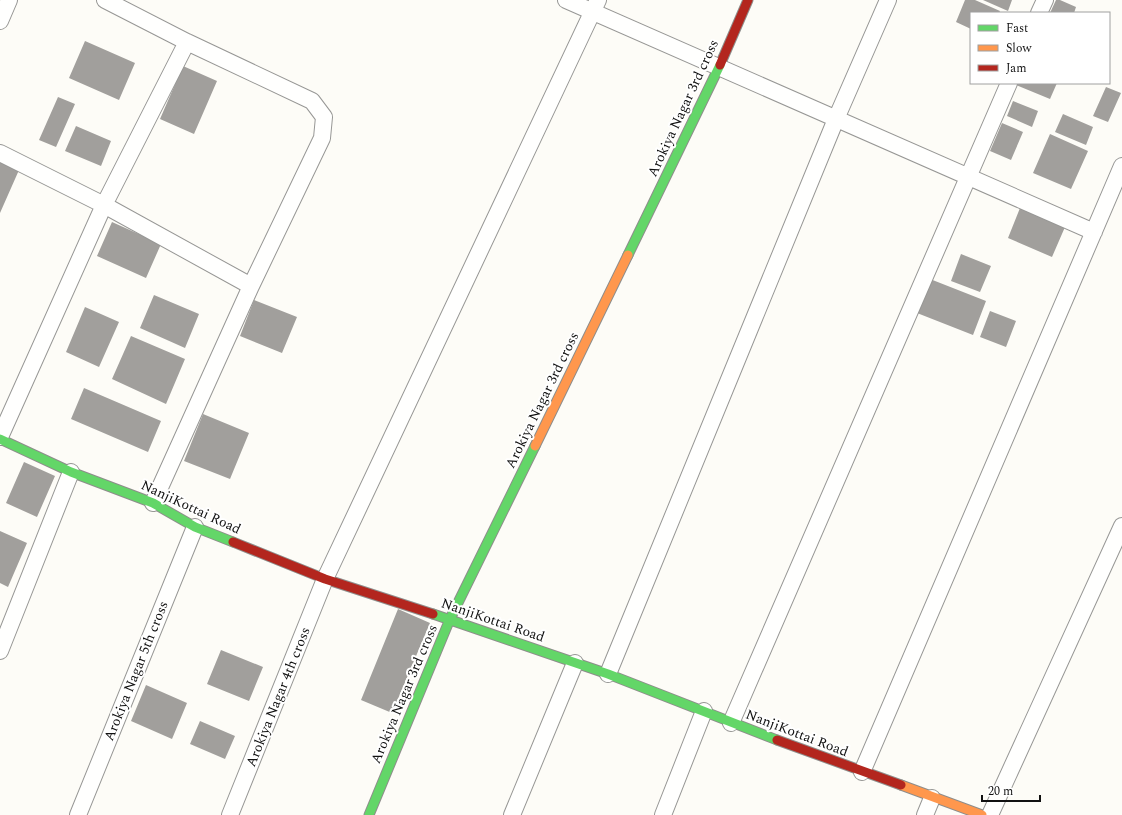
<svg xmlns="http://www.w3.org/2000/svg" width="1122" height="815" viewBox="0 0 1122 815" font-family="Spectral,serif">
<rect width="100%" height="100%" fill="#fdfcf7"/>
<!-- building -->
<path fill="#a19f9c" d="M 965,0 L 975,0 L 1000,11 L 999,13 L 971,13 L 971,29 L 956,22 Z
M 983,0 L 1012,0 L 1008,11 Z
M 1056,0 L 1060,0 L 1076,7 L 1074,13 L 1050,13 Z
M 85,41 L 135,63 L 119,100 L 69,78 Z
M 183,66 L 217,81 L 194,134 L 160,119 Z
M 1017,83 L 1057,83 L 1050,99 L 1016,85 Z
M 1106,87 L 1121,93 L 1108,122 L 1093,116 Z
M 58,97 L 75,104 L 56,147 L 39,140 Z
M 1013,101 L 1038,111 L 1032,127 L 1007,116 Z
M 1063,114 L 1093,127 L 1086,145 L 1055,132 Z
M 1002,123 L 1023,132 L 1011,160 L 990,151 Z
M 76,126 L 111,141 L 101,166 L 65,151 Z
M 1050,134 L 1088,151 L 1071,189 L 1033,173 Z
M 0,161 L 19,170 L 0,213 Z
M 1020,208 L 1065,227 L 1052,257 L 1008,238 Z
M 112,222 L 161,244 L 146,278 L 97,256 Z
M 961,254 L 991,266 L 980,292 L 951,281 Z
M 930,279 L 986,301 L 973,335 L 917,313 Z
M 154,295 L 199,314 L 185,348 L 140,328 Z
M 254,300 L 297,317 L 282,353 L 240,336 Z
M 85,307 L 119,322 L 99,367 L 66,352 Z
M 990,311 L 1016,321 L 1006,347 L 980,337 Z
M 131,336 L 185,359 L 166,404 L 112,379 Z
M 84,388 L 161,421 L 148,452 L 71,419 Z
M 203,414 L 249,433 L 230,479 L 184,461 Z
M 24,462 L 55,476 L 37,517 L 6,503 Z
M 0,531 L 27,543 L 8,587 L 0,583 Z
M 398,609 L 430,623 L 392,713 L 361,700 Z
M 221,650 L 263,667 L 249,701 L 207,684 Z
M 146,685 L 187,703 L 172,739 L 131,721 Z
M 200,721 L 235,736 L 225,759 L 190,744 Z"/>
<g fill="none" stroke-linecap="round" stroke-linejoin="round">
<!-- street casing -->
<g stroke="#979795" stroke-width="18">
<path id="street" d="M 105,0 L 187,42 L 312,101 L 324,117 L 322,138 L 251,286 L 153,503
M 566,0 L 1094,232
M 1039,13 L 1045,0
M 0,21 L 9,0
M 0,153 L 104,205 L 251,286
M 0,437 L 104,205 L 187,42
M 0,651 L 71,472
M 608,674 L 836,119 L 888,0
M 731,723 L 1009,83
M 862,772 L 1122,166
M 78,815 L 195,527
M 230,815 L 325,579 L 598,0
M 512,815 L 575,663
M 663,815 L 704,711
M 925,815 L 932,798
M 990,815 L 1122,526"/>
</g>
<!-- fast casing -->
<g stroke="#8e8d8b" stroke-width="11">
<path id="fast" d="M 628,255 L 720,65
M 0,439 L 71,472 L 153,503 L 195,527 L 233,542
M 433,614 L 608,674 L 777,740
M 369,815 L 450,619 L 535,446"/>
</g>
<!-- slow casing -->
<g stroke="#8e8d8b" stroke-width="11">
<path id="slow" d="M 535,446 L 628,255
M 901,785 L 982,815"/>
</g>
<!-- jam casing -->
<g stroke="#8e8d8b" stroke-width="11">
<path id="jam" d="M 720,65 L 748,0
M 233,542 L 325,579 L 433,614
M 777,740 L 901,785"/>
</g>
<!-- street -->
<use href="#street" stroke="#fffffe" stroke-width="16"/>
<!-- fast -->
<use href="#fast" stroke="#63d668" stroke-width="9"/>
<!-- slow -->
<use href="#slow" stroke="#ff974d" stroke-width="9"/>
<!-- jam -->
<use href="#jam" stroke="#b3261e" stroke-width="9"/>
</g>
<g text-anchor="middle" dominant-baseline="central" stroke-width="4" stroke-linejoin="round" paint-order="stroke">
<!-- street labels -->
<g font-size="14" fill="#111" stroke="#fff">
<text transform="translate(683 108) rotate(-65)">Arokiya Nagar 3rd cross</text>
<text transform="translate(542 400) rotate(-64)">Arokiya Nagar 3rd cross</text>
<text transform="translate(191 507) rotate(25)">NanjiKottai Road</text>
<text transform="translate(493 620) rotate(19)">NanjiKottai Road</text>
<text transform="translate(136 671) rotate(-68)">Arokiya Nagar 5th cross</text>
<text transform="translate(404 694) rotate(-67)">Arokiya Nagar 3rd cross</text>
<text transform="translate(278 697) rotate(-68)">Arokiya Nagar 4th cross</text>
<text transform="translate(797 733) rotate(21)">NanjiKottai Road</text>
</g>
</g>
<!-- legend -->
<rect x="970" y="12" width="140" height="72" fill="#ffffff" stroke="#a0a0a0"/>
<rect x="978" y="25" width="20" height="6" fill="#63d668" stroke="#a0a0a0"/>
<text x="1006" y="32" font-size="12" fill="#111111">Fast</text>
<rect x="978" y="45" width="20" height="6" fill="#ff974d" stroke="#a0a0a0"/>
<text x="1006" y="52" font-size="12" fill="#111111">Slow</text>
<rect x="978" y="65" width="20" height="6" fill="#b3261e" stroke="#a0a0a0"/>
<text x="1006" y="72" font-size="12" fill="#111111">Jam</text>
<!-- scale -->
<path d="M982 795v6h58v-6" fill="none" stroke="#111111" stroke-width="2"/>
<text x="988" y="795" font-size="12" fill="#111111" stroke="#ffffff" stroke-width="3" paint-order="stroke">20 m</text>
</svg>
